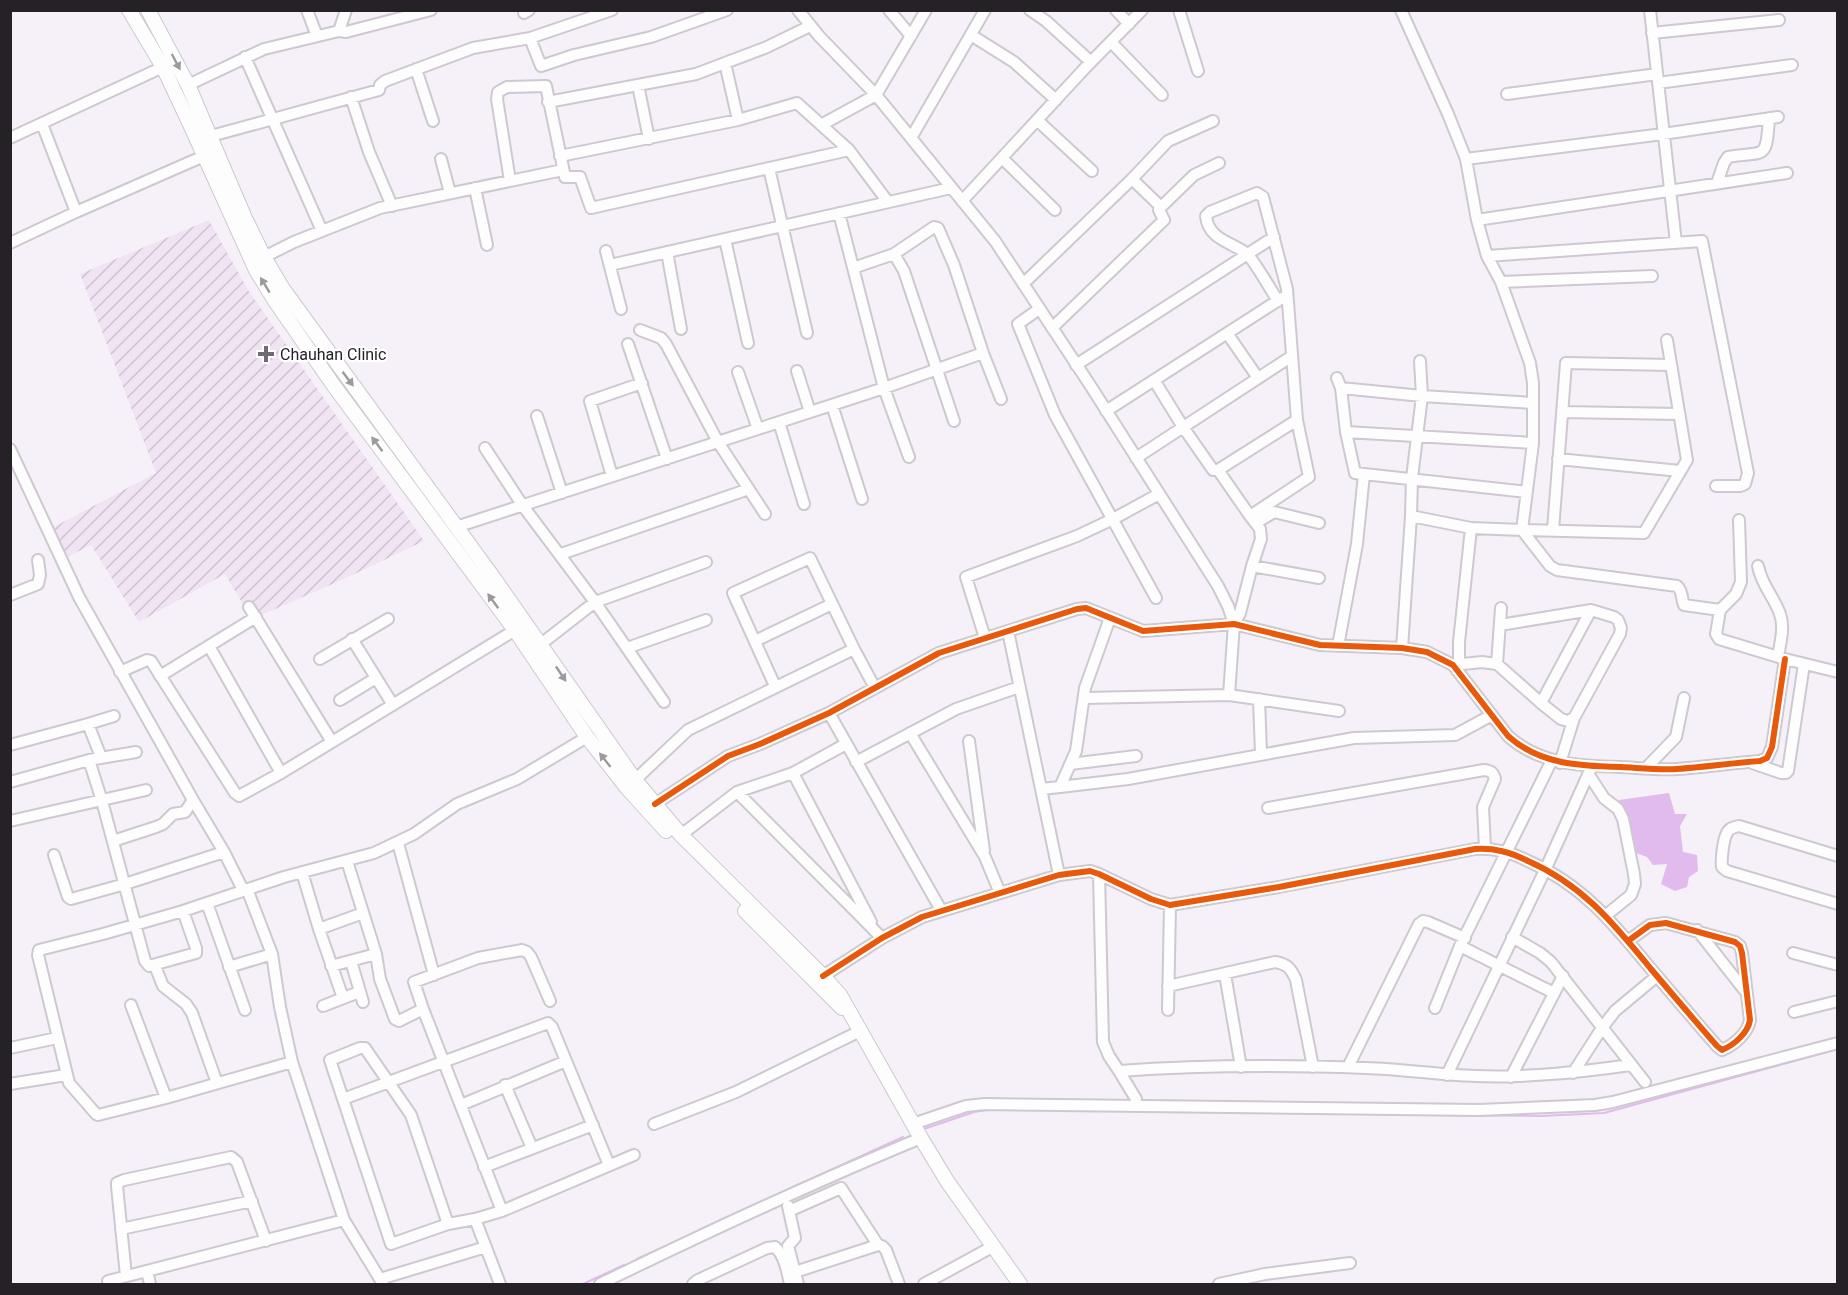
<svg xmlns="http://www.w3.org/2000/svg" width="1848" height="1295" viewBox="0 0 1848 1295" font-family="Roboto,sans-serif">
<defs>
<pattern id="industrial-furrows" width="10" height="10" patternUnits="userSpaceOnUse" patternTransform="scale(1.5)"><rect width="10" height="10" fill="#f0e4f3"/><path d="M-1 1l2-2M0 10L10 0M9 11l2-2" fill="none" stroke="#cec3d0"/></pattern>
</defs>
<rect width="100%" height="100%" fill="#f6f0f8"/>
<!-- industrial -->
<path fill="url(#industrial-furrows)" d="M 209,220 L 248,290 L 424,541 L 346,578 L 252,619 L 225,574 L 139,622 L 91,545 L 63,559 L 48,530 L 156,473 L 80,274 Z"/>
<!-- water -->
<path fill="#e1bbee" d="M 1669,793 L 1675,814 L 1687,814 L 1680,826 L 1683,852 L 1697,855 L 1698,871 L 1689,877 L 1687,887 L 1675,891 L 1661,884 L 1667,864 L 1653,865 L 1647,857 L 1636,853 L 1621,812 L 1619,800 Z"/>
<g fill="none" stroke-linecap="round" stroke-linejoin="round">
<!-- stream -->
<path stroke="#e1bbee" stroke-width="2" d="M 1137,1111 L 1435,1115
M 1442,1115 L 1541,1116 L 1604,1113 L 1838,1049
M 921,1130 L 974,1112 L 987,1110 L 1017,1110
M 699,1230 L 903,1137
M 637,1259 L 686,1237
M 583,1284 L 624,1265"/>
<!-- minor casing -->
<g stroke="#cdc9cf" stroke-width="14">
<path id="minor" d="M 307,10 L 317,36
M 798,10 L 819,36 L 876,95 L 995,241 L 1090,385 L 1218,586 L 1228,606 L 1234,624 L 1229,695
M 889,10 L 911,36
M 1030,10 L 1046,21 L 1091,62
M 1116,10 L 1129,24
M 1179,10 L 1198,71
M 1401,10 L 1448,114 L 1466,159 L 1477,220 L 1487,256 L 1501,282 L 1530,363 L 1533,383 L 1533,443 L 1522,530 L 1471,528 L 1459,642 L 1459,664
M 1650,10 L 1676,243
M 524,13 L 529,10
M 339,31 L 346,32 L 431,10
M 1652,33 L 1779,20
M 971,35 L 1014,62 L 1056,100
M 530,38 L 541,66 L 574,55 L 651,37 L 727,10
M 1111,42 L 1162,95
M 245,57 L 322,231
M 725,63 L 738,120
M 416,69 L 433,121
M 1658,83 L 1792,65
M 188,85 L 264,49 L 339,31 L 346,10
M 638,85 L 649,139
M 1507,94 L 1657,74
M 351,97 L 369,152 L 392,206
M 548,102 L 696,74 L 767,47 L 810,26
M 1037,120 L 1092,171
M 42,124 L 76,212
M 821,125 L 876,95 L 926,10
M 211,136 L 379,90 L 380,85 L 385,81 L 473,48 L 530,38 L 612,10
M 10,138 L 163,67
M 911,138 L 985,10
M 560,156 L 738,120 L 797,103 L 849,150 L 888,202
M 1002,158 L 1055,210
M 441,159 L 450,193
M 1466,159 L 1663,134 L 1778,117
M 769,168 L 807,333
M 1132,179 L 1161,207
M 510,181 L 497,99 L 498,92 L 507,87 L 546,86 L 565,177 L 580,177 L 591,208 L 849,150
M 1717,183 L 1724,163 L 1728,157 C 1765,150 1766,163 1769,118
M 475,188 L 487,245
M 962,201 L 1086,67 L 1142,10
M 839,213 L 884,388 L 909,457
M 1477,220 L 1787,173
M 725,239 L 748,343
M 10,243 L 76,212 L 204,156
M 606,251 L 621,309
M 667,252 L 681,329
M 894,254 L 934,227 L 938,228 L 954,265 L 983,353 L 1001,399
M 1487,256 L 1702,241 L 1748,473 L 1745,484 L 1740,486 L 1716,486
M 264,257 L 294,242 L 380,208 L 563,170
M 610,265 L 951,188
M 853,268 L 894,254 L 904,271 L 954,421
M 1501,282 L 1652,276
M 1023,284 L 1132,179 L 1168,141 L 1213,121
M 1039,309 L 1018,324 L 1055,415 L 1156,598
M 1052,328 L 1164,220 L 1159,210 L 1161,207 L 1194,175 L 1219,163
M 640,330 L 661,338 L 666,344 L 718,442 L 765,514
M 1227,333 L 1258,378
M 628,344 L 667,459
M 1076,365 L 1274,237
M 797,371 L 810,412
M 738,372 L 758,429
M 1337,378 L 1341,388 L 1346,432 L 1533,443
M 1154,380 L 1183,427 L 1213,470 L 1218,470 L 1297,420 L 1287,289 L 1263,197 L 1257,193 L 1210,212 L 1206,216 C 1208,239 1231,242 1246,253 C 1255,261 1270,289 1278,301
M 1341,388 L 1422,396 L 1533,403
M 832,405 L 862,499
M 1106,411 L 1282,298
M 1562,412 L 1679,414
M 537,416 L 562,493
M 779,422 L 804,504
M 1346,432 L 1355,473 L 1527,492
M 485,448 L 523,506 L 595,602 L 664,702
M 10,449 L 79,597 L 193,800 L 224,852 L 243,890
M 1136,458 L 1292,356
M 1558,459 L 1680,471
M 1218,470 L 1250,516
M 612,476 L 590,401 L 642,383
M 1411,516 L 1471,528
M 1739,520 L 1741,582 L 1736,594 L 1720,610 L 1716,634 L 1719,639 L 1785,659 L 1838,672
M 1256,523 L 1274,512 L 1319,523
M 456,527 L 884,388 L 983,353
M 1522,530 L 1644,533 L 1687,460 L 1667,340
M 1522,530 L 1550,566 L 1557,570 L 1677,586 C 1683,591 1681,598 1684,605 L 1720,610
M 1553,530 L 1566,363 L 1671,365
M 561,554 L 749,489
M 1252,566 L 1319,578
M 1758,566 C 1761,584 1774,597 1780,614 C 1785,628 1780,643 1778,657
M 10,595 L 38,584 L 40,575 L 38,560
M 249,607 L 332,742 L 515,630
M 1234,624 L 1240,613 L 1252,566 L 1261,539 L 1260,529 L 1250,516 L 1309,477 L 1297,420
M 1008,631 L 1059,875
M 985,638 L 966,577 L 1077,536 L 1113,519 L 1159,494
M 352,639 L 393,705
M 755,641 L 832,604
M 541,644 L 595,602 L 706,562
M 209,646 L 281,773
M 1338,646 L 1357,544 L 1364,474
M 627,648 L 706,620
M 1402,648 L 1411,516 L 1412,478 L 1422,396 L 1420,361
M 320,659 L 388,619
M 1497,664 L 1501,608
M 1453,665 L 1482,662 L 1497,664 L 1541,703 L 1561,719 L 1568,721 L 1574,718 L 1620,634 L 1621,628 L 1618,620 L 1614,617 L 1591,610 L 1500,625
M 120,672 L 147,660 L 151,661 L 235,793 L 239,796 L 281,773 L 332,742
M 160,676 L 256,617
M 775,686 L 733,593 L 810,558 L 854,649 L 875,688
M 1084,698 L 1229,695 L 1339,711
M 1259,699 L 1261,754
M 340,700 L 376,678
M 1541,703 L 1591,610
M 829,713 L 941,910
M 88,724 L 101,757
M 910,733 L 985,857 L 1000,893
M 969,741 L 984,851
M 10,745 L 88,724 L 114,716
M 89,760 L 102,801 L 145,961 L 149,966 L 196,953 L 196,948 L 183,911
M 856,762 L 956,709 L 1019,687
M 1560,763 L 1574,718
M 1752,763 L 1781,773 L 1786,773 L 1788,771 L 1804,664
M 1070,764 L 1136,756
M 1646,768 L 1676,737 L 1684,698
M 793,773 L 871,922
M 1589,775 L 1604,798 L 1618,809 L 1623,819 L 1634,874 L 1635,884 L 1631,895 L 1605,916
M 635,780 L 688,730 L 854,649
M 10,782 L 89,760 L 136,752
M 1060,787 L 1128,779 L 1354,738 L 1455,735 L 1492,715
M 1041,789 L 1060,787 L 1076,751 L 1085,688 L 1110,618
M 737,792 L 882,938
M 655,804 L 728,756 L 760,744 L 829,713 L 939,653 L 1077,609 L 1086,608 L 1143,631 L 1234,624 L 1320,645 L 1402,648 L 1427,652 L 1453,665 L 1508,736 C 1540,765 1581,766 1621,767 C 1640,768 1659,770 1677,769 C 1705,767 1732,763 1760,761 L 1767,758 L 1772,747 L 1785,659
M 1268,808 L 1484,770 C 1491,771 1493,772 1495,779 L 1483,807 L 1485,848
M 10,821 L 146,790
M 681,835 L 737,792 L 793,773 L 846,744
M 113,841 L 156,827 L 163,824 L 173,814 L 185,812 L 193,800
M 398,843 L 434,975
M 54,855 L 68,897 L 71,899 L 125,884 L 224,852
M 1838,856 L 1739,826 C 1734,827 1729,828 1727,833 C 1723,840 1721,860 1722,867 L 1727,871 L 1838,904
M 347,861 L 376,954 L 380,979 L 395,1019 L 399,1021 L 423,1009
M 302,872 L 319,929 L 343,998
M 1099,874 L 1103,1042 L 1109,1056 L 1119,1071 C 1201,1065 1284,1065 1366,1068 C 1403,1069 1439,1075 1476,1076 C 1528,1078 1579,1072 1631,1065
M 247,889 L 272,954 L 280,1007 L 292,1062 L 344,1220 L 383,1284
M 207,903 L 245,1010
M 319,929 L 363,913
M 1697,930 L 1745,991
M 1512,937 L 1540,953 L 1551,962 L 1645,1082
M 1460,946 L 1554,993
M 1793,953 L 1838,965
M 351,961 L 363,1002
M 155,966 L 163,986 L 186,1004 L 192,1013 L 217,1083
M 331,966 L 376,954
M 229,967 L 272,954
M 1225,974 L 1241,1067
M 823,976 L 882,938 L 922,917 L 1059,875 L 1090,871 L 1099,874 L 1151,899 L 1170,905 L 1279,887 L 1475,849 C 1495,848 1510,852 1528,861 C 1583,885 1614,924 1651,969 C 1673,995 1695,1021 1717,1046 L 1722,1050 C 1734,1045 1748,1033 1750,1020 L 1742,953 L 1740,946 L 1735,942 L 1666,923 L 1650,925 L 1628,941
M 1168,986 L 1275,962 C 1287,964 1291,968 1296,980 L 1313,1067
M 131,1005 L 166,1098
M 323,1006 L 359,992
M 1435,1008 L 1460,946 L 1552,760
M 1168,1010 L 1170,905
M 1794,1012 L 1838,1001
M 10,1048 L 57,1038
M 292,1062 L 166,1098 L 98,1115 L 96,1114 L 69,1083 L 38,955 L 39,950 L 103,934 L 183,911 L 284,877 L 374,853 L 414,834 L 457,804 L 517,779 L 587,737
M 1348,1067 L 1419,924 L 1423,921 L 1428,922 L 1465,938
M 1119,1071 L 1136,1099
M 1573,1073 L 1602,1028 L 1615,1011 L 1657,976
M 1447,1075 L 1546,868 L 1592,766
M 1511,1077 L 1563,976
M 10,1084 L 66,1075
M 505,1085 L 532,1148
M 343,1099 L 330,1060 L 360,1048 L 365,1048 L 411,1115 L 448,1224
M 461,1105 L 566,1061
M 654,1124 L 736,1092 L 860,1031
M 913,1124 L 966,1106 L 985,1104 L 1479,1110 L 1595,1105 L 1613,1102 L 1838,1043
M 609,1165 L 552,1027 L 548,1023 L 343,1099 L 391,1244 L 448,1224 L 475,1219 L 502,1211 L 634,1155
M 484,1167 L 593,1125
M 788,1206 L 795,1238 L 788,1246 L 798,1284
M 502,1211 L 423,1009 L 414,982 L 478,958 L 522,950 L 527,952 L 531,957 L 550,1001
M 789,1211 L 841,1188 L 878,1245
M 475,1219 L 500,1284
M 121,1229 L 252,1201
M 147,1271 L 150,1284
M 795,1272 L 878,1245 L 882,1246 L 886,1250 L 899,1284
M 126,1276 L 117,1186 L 117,1183 L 124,1180 L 231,1157 L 237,1162 L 266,1241
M 380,1279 L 486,1247
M 108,1281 L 344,1220
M 600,1284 C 705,1233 812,1183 921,1138
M 693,1284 L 698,1280 L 767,1248 L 775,1247 C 785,1256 787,1271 790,1284
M 924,1284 L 992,1247
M 1219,1284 L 1265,1274 L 1350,1263"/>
</g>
<!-- major casing -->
<g stroke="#cdc9cf" stroke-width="16">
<path id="major" d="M 129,10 L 163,67 L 189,122 L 256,270 L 275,301 L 334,386 L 515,630 L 587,737 L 627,788 L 666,831
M 148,10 L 188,85 L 244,216 L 264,257 L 283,289 L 493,577 L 635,780 L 681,835 L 823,976 L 840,995 L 921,1138 L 947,1181 L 1020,1284
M 745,911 L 842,1008"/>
</g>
<!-- minor -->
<use href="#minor" stroke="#fefdfe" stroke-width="10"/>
<!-- major -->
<use href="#major" stroke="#fefdfe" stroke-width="14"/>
<!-- cycleway casing -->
<g stroke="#fff" stroke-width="10">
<path id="cycleway" d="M 655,804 L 728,756 L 760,744 L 829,713 L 939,653 L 1077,609 L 1086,608 L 1143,631 L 1234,624 L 1320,645 L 1402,648 L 1427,652 L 1453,665 L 1508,736 C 1540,765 1581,766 1621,767 C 1640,768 1659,770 1677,769 C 1705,767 1732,763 1760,761 L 1767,758 L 1772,747 L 1785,659
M 823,976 L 882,938 L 922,917 L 1059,875 L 1090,871 L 1099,874 L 1151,899 L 1170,905 L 1279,887 L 1475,849 C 1495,848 1510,852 1528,861 C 1583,885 1614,924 1651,969 C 1673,995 1695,1021 1717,1046 L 1722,1050 C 1734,1045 1748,1033 1750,1020 L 1742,953 L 1740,946 L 1735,942 L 1666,923 L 1650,925 L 1628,941"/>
</g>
<!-- cycleway -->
<use href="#cycleway" stroke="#e8590c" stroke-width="6"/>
</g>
<!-- one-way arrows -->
<defs><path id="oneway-solid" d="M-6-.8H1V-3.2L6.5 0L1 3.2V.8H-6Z" transform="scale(1.5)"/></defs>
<g fill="#9d9a9d">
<use href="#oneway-solid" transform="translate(176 62) rotate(62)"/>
<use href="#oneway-solid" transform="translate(265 285) rotate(-121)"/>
<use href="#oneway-solid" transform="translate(348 379) rotate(53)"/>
<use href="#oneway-solid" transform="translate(377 444) rotate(-127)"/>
<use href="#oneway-solid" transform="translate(493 601) rotate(-126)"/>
<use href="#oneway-solid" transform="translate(561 674) rotate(56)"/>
<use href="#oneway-solid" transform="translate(605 760) rotate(-128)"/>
</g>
<!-- markers -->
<path fill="#6f6970" stroke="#fff" stroke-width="2" d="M263 345h6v6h6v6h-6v6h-6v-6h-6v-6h6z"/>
<g text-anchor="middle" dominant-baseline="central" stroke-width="4.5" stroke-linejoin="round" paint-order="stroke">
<!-- poi labels -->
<g font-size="16" fill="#262127" stroke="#fff" text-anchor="start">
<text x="280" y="354">Chauhan Clinic</text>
</g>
</g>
<!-- border -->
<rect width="1848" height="1295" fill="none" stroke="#262127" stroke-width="24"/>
</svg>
